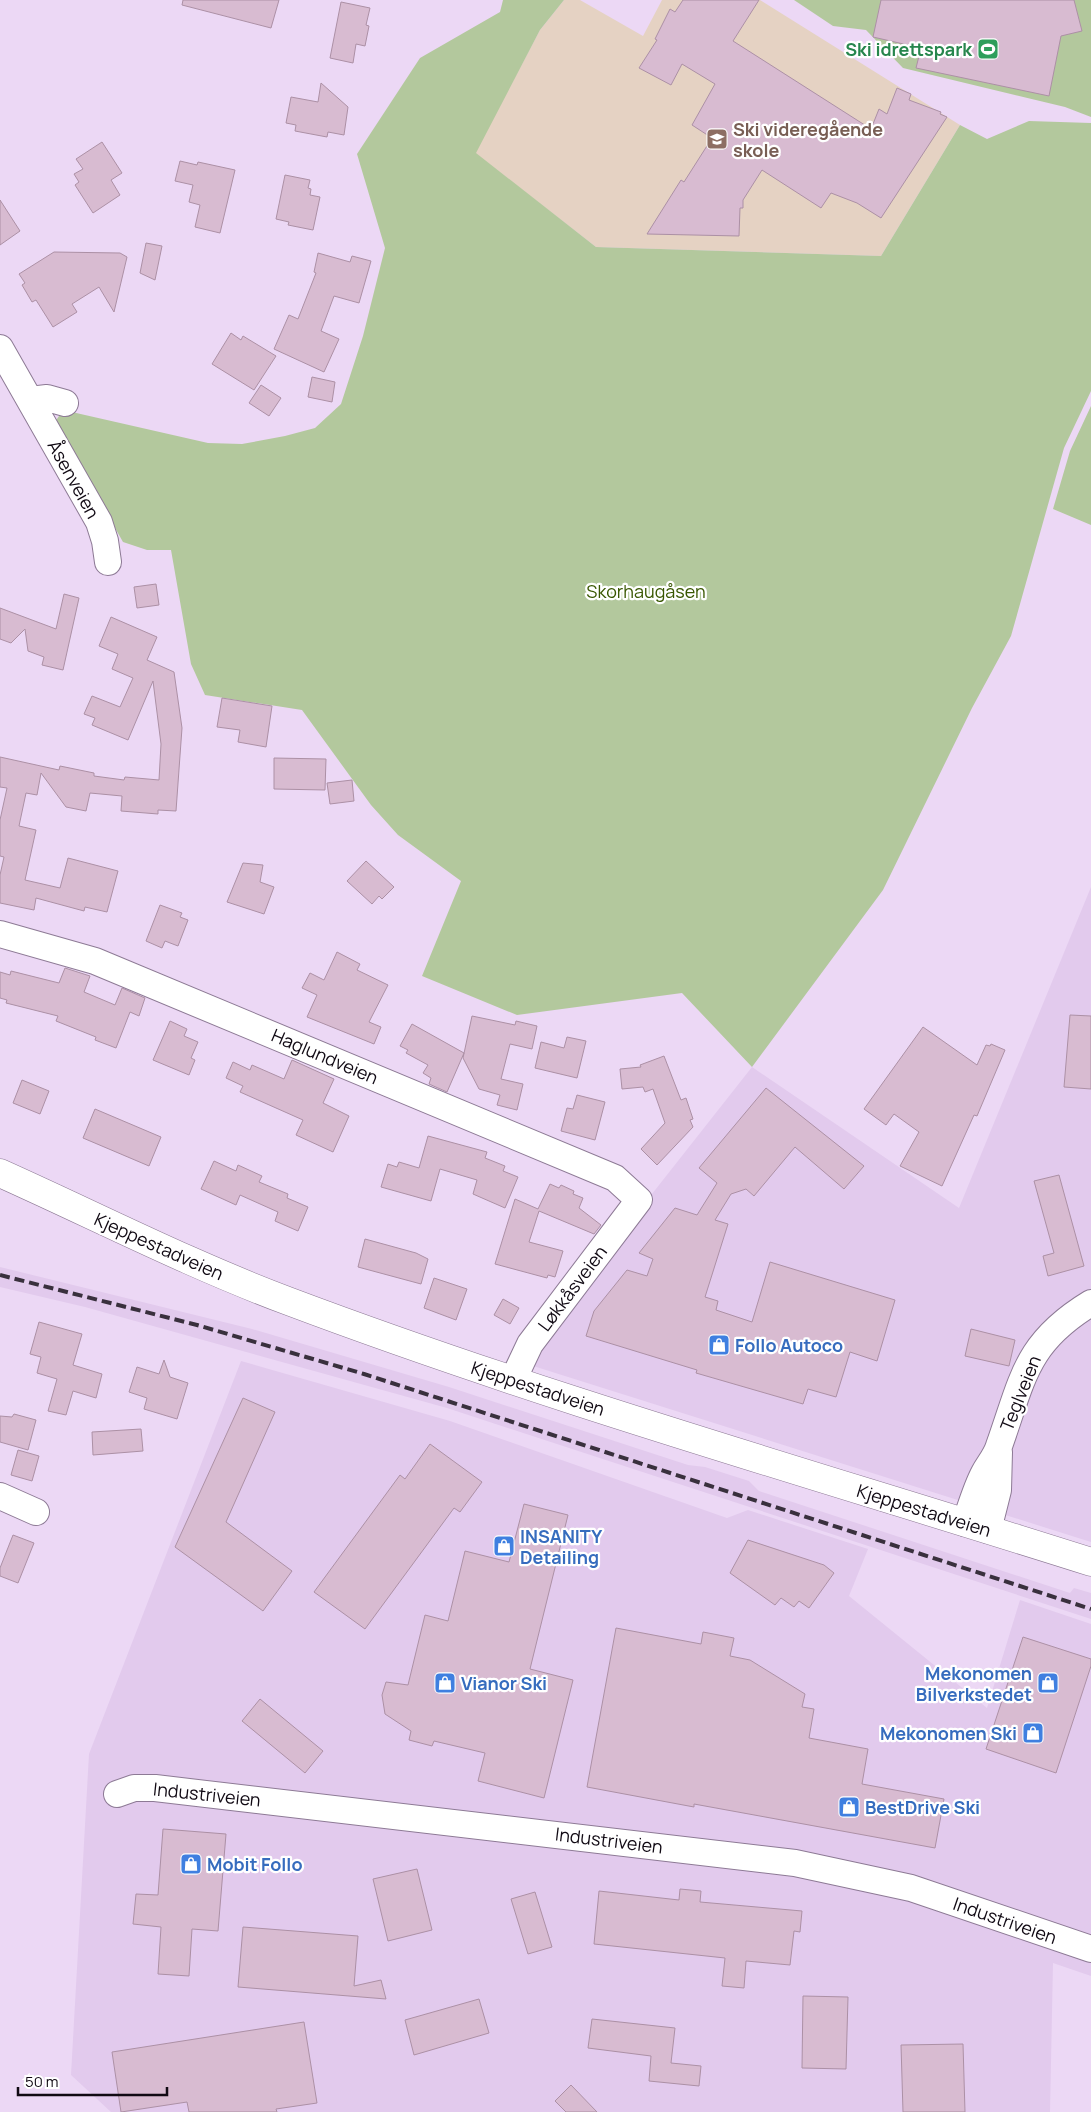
<svg xmlns="http://www.w3.org/2000/svg" width="1091" height="2112" viewBox="0 0 1091 2112" font-family="Manrope,sans-serif">
<rect width="100%" height="100%" fill="#ecd8f5"/>
<!-- built -->
<path fill="#e2caed" d="M 1091,887 L 1091,1542 L 530,1365 L 648,1199 L 752,1067 L 959,1208 Z
M 0,1267 L 252,1329 L 449,1387 L 688,1465 L 705,1467 L 749,1481 L 759,1491 L 1070,1593 L 1074,1588 L 1091,1593 L 1091,1619 L 447,1408 L 85,1307 L 0,1287 Z
M 241,1361 L 450,1421 L 727,1518 L 748,1510 L 868,1549 L 849,1596 L 987,1708 L 1020,1600 L 1091,1624 L 1091,1976 L 1053,1963 L 1050,2112 L 111,2112 L 71,2075 L 89,1754 Z"/>
<!-- education -->
<path fill="#e5d2c3" d="M 564,0 L 580,0 L 643,36 L 662,0 L 760,0 L 960,125 L 881,256 L 596,247 L 475,153 L 540,30 Z"/>
<!-- green -->
<path fill="#b3c89d" d="M 503,0 L 564,0 L 540,30 L 476,153 L 596,247 L 881,256 L 960,125 L 987,139 L 1029,121 L 1091,123 L 1091,391 L 1064,448 L 1011,636 L 972,708 L 883,890 L 752,1067 L 682,993 L 517,1015 L 422,976 L 461,881 L 398,835 L 371,805 L 302,710 L 205,695 L 191,664 L 171,550 L 147,550 L 123,542 L 55,422 L 63,410 L 208,443 L 242,444 L 285,436 L 315,428 L 341,404 L 363,336 L 385,248 L 357,154 L 420,58 L 500,12 Z
M 794,0 L 1091,0 L 1091,117 L 1065,107 L 903,68 L 866,30 L 833,26 Z
M 1091,406 L 1091,525 L 1053,509 L 1070,451 Z"/>
<!-- building -->
<path fill="#d8bbd1" stroke="#ac90a5" d="M 183,0 L 279,0 L 271,28 L 182,5 Z
M 683,0 L 759,0 L 733,41 L 871,129 L 879,109 L 887,114 L 897,88 L 911,94 L 909,100 L 941,112 L 940,114 L 947,117 L 881,218 L 857,203 L 831,193 L 821,208 L 762,170 L 743,200 L 743,208 L 740,208 L 739,236 L 647,234 L 681,180 L 684,182 L 712,138 L 692,125 L 715,84 L 682,64 L 671,85 L 639,68 L 657,40 L 655,39 L 670,9 L 675,12 Z
M 881,0 L 1074,0 L 1082,31 L 1061,36 L 1049,96 L 916,68 L 921,48 L 873,37 Z
M 341,2 L 370,8 L 366,25 L 369,26 L 365,46 L 356,44 L 353,63 L 330,58 Z
M 321,83 L 348,107 L 344,135 L 328,132 L 327,137 L 295,131 L 296,125 L 286,123 L 291,97 L 318,102 Z
M 102,142 L 122,173 L 111,180 L 120,195 L 93,213 L 75,185 L 79,182 L 74,174 L 83,169 L 76,159 Z
M 180,161 L 197,165 L 198,162 L 235,170 L 220,233 L 195,227 L 200,205 L 189,202 L 193,185 L 175,181 Z
M 285,175 L 310,180 L 308,188 L 311,189 L 310,195 L 320,197 L 313,230 L 288,225 L 289,222 L 276,219 Z
M 0,200 L 20,231 L 0,245 Z
M 146,243 L 162,246 L 155,280 L 140,273 Z
M 54,252 L 120,253 L 127,257 L 114,312 L 99,287 L 72,304 L 77,312 L 53,327 L 36,300 L 32,302 L 22,285 L 25,283 L 19,274 Z
M 318,253 L 350,262 L 352,256 L 371,261 L 359,303 L 334,296 L 321,331 L 339,339 L 324,372 L 274,349 L 289,315 L 298,319 L 316,273 L 314,272 Z
M 231,333 L 241,340 L 243,336 L 276,356 L 254,390 L 212,364 Z
M 312,377 L 335,382 L 332,402 L 308,397 Z
M 261,385 L 281,398 L 269,416 L 249,403 Z
M 156,584 L 159,605 L 137,608 L 134,587 Z
M 64,594 L 79,598 L 63,670 L 42,665 L 44,657 L 28,651 L 25,629 L 11,643 L 0,639 L 0,608 L 56,629 Z
M 111,617 L 157,637 L 147,660 L 174,672 L 182,728 L 176,811 L 158,810 L 158,814 L 121,811 L 122,796 L 90,793 L 86,811 L 66,807 L 41,773 L 37,795 L 26,793 L 19,826 L 36,830 L 25,880 L 60,888 L 68,858 L 118,871 L 107,912 L 85,907 L 84,911 L 36,898 L 34,910 L 0,903 L 0,875 L 4,857 L 0,856 L 0,820 L 7,788 L 0,787 L 0,757 L 59,770 L 60,766 L 94,773 L 94,776 L 124,780 L 125,777 L 159,780 L 161,744 L 153,681 L 128,740 L 92,725 L 95,718 L 84,714 L 92,696 L 120,707 L 133,678 L 112,669 L 118,654 L 99,646 Z
M 222,698 L 272,706 L 266,747 L 238,742 L 240,730 L 217,727 Z
M 274,758 L 326,759 L 325,790 L 274,789 Z
M 352,780 L 354,801 L 330,804 L 327,783 Z
M 366,861 L 394,887 L 382,899 L 379,896 L 372,904 L 347,881 Z
M 243,863 L 263,865 L 260,882 L 274,887 L 264,914 L 227,902 Z
M 160,905 L 182,913 L 180,917 L 188,920 L 178,946 L 165,941 L 162,948 L 146,941 Z
M 337,952 L 360,964 L 357,970 L 388,985 L 369,1022 L 381,1027 L 374,1044 L 307,1017 L 317,995 L 302,988 L 310,973 L 324,980 Z
M 65,968 L 90,976 L 84,992 L 115,1005 L 122,988 L 145,998 L 139,1016 L 130,1012 L 116,1048 L 95,1040 L 96,1037 L 56,1021 L 58,1016 L 6,1003 L 7,1000 L 0,998 L 0,972 L 10,975 L 11,971 L 59,983 Z
M 1070,1015 L 1091,1016 L 1091,1089 L 1064,1087 Z
M 472,1016 L 515,1025 L 516,1021 L 537,1026 L 532,1049 L 510,1044 L 501,1079 L 523,1084 L 517,1110 L 497,1105 L 500,1095 L 479,1089 L 463,1058 Z
M 170,1021 L 187,1029 L 184,1036 L 198,1042 L 191,1058 L 195,1060 L 189,1075 L 153,1060 Z
M 412,1024 L 464,1053 L 447,1092 L 429,1084 L 431,1078 L 423,1073 L 428,1065 L 406,1053 L 408,1050 L 400,1046 Z
M 923,1027 L 977,1065 L 986,1045 L 990,1046 L 991,1044 L 1005,1050 L 977,1116 L 974,1115 L 942,1186 L 900,1166 L 919,1132 L 894,1114 L 886,1125 L 864,1109 Z
M 567,1037 L 586,1041 L 577,1078 L 535,1068 L 541,1042 L 564,1048 Z
M 664,1056 L 681,1100 L 686,1098 L 693,1119 L 690,1120 L 693,1127 L 657,1165 L 641,1149 L 665,1123 L 653,1089 L 645,1092 L 643,1087 L 622,1089 L 620,1069 L 641,1067 L 640,1065 Z
M 292,1060 L 334,1079 L 323,1103 L 349,1116 L 333,1152 L 296,1135 L 303,1120 L 240,1092 L 243,1086 L 226,1078 L 233,1062 L 250,1070 L 252,1065 L 284,1079 Z
M 22,1080 L 49,1091 L 40,1114 L 13,1103 Z
M 766,1088 L 864,1166 L 844,1189 L 795,1147 L 754,1196 L 746,1189 L 731,1194 L 715,1220 L 728,1224 L 705,1297 L 718,1301 L 716,1310 L 752,1322 L 770,1262 L 895,1300 L 877,1361 L 850,1352 L 836,1397 L 808,1389 L 803,1404 L 696,1373 L 697,1370 L 586,1336 L 594,1311 L 627,1270 L 647,1276 L 653,1259 L 639,1253 L 675,1208 L 697,1215 L 717,1183 L 699,1168 Z
M 577,1095 L 605,1102 L 595,1140 L 561,1131 L 567,1108 L 573,1109 Z
M 95,1109 L 161,1137 L 149,1166 L 83,1138 Z
M 428,1136 L 487,1152 L 485,1158 L 505,1166 L 503,1171 L 518,1177 L 505,1208 L 473,1194 L 477,1180 L 440,1169 L 431,1201 L 381,1187 L 388,1164 L 397,1167 L 399,1162 L 419,1168 Z
M 214,1161 L 236,1171 L 238,1165 L 262,1176 L 259,1182 L 288,1194 L 287,1198 L 308,1207 L 298,1231 L 275,1221 L 278,1212 L 240,1195 L 236,1205 L 201,1189 Z
M 1059,1175 L 1084,1266 L 1048,1276 L 1043,1256 L 1054,1253 L 1034,1181 Z
M 550,1184 L 559,1188 L 561,1185 L 574,1191 L 573,1194 L 583,1198 L 579,1208 L 601,1225 L 594,1234 L 539,1211 L 529,1242 L 563,1251 L 555,1277 L 548,1275 L 547,1278 L 495,1264 L 515,1199 L 538,1209 Z
M 365,1239 L 416,1253 L 428,1259 L 421,1284 L 358,1267 Z
M 434,1278 L 467,1289 L 456,1320 L 424,1308 Z
M 503,1299 L 519,1308 L 510,1324 L 494,1315 Z
M 39,1322 L 82,1334 L 73,1365 L 102,1374 L 96,1398 L 73,1391 L 66,1415 L 48,1411 L 57,1379 L 37,1373 L 41,1357 L 30,1354 Z
M 971,1329 L 1015,1340 L 1009,1366 L 965,1356 Z
M 164,1360 L 170,1377 L 188,1383 L 177,1419 L 144,1409 L 147,1398 L 129,1392 L 137,1367 L 159,1374 Z
M 243,1398 L 275,1412 L 226,1522 L 292,1571 L 263,1611 L 175,1547 Z
M 14,1414 L 36,1420 L 28,1450 L 0,1442 L 0,1416 L 12,1417 Z
M 141,1429 L 143,1451 L 93,1455 L 92,1432 Z
M 430,1444 L 482,1482 L 460,1512 L 454,1508 L 365,1629 L 314,1592 L 400,1475 L 405,1479 Z
M 18,1450 L 39,1456 L 32,1481 L 11,1475 Z
M 524,1504 L 568,1515 L 530,1669 L 573,1680 L 544,1798 L 478,1781 L 485,1753 L 434,1741 L 432,1746 L 409,1740 L 411,1731 L 385,1714 L 382,1695 L 386,1682 L 408,1685 L 425,1615 L 448,1621 L 465,1551 L 509,1562 Z
M 13,1535 L 34,1543 L 18,1583 L 0,1576 L 0,1568 Z
M 748,1540 L 824,1565 L 834,1573 L 809,1608 L 799,1601 L 794,1607 L 781,1598 L 775,1605 L 730,1573 Z
M 616,1628 L 701,1644 L 703,1632 L 734,1638 L 730,1656 L 750,1660 L 805,1694 L 802,1707 L 814,1709 L 809,1738 L 868,1749 L 862,1784 L 944,1799 L 935,1848 L 694,1804 L 694,1807 L 587,1787 Z
M 1023,1637 L 1091,1659 L 1091,1666 L 1056,1773 L 986,1749 Z
M 260,1699 L 323,1751 L 305,1773 L 242,1721 Z
M 163,1829 L 226,1834 L 218,1931 L 192,1929 L 189,1976 L 158,1974 L 161,1927 L 133,1924 L 136,1894 L 158,1895 Z
M 417,1869 L 432,1930 L 388,1941 L 373,1879 Z
M 680,1889 L 701,1891 L 700,1902 L 802,1911 L 800,1932 L 794,1931 L 790,1965 L 746,1961 L 744,1988 L 722,1986 L 725,1958 L 594,1944 L 599,1891 L 679,1900 Z
M 535,1892 L 552,1947 L 528,1954 L 511,1899 Z
M 243,1927 L 358,1936 L 354,1986 L 381,1980 L 386,1999 L 238,1987 Z
M 803,1996 L 848,1997 L 846,2069 L 802,2068 Z
M 479,1999 L 489,2033 L 414,2055 L 405,2020 Z
M 592,2019 L 675,2028 L 671,2063 L 701,2066 L 699,2086 L 649,2081 L 651,2056 L 588,2048 Z
M 304,2022 L 317,2103 L 276,2109 L 277,2112 L 189,2112 L 187,2102 L 121,2112 L 112,2052 Z
M 963,2044 L 965,2112 L 903,2112 L 901,2045 Z
M 571,2085 L 597,2112 L 566,2112 L 555,2101 Z"/>
<g fill="none" stroke-linecap="round" stroke-linejoin="round">
<!-- minor casing -->
<g stroke="#8d7a95" stroke-width="28">
<path id="minor" d="M 0,348 L 99,522 L 105,541 L 108,562
M 30,400 L 47,398 L 65,403
M 0,934 L 95,961 L 615,1178 L 639,1200 L 530,1344 L 513,1380
M 0,1496 L 36,1512
M 965,1523 C 971,1506 976,1488 984,1473 C 989,1464 996,1456 999,1446 C 1023,1379 1025,1343 1091,1303
M 988,1530 L 998,1490 L 999,1452
M 117,1794 L 134,1788 L 155,1788 L 795,1863 L 911,1888 L 1091,1949"/>
</g>
<!-- major casing -->
<g stroke="#8d7a95" stroke-width="29">
<path id="major" d="M 0,1173 C 96,1216 189,1264 288,1301 C 551,1400 823,1477 1091,1562"/>
</g>
<!-- minor -->
<use href="#minor" stroke="#fff" stroke-width="26"/>
<!-- major -->
<use href="#major" stroke="#fff" stroke-width="28"/>
<!-- rail -->
<path stroke="#39303d" stroke-width="4" stroke-dasharray="10 5" stroke-linecap="butt" d="M 0,1275 L 197,1325 L 364,1374 L 1091,1609"/>
</g>
<!-- icons -->
<defs>
<g id="stadium-square" transform="scale(1.125)"><rect x="-9" y="-9" width="18" height="18" rx="4" fill="#2e9e5b" stroke="#fff"/><path d="M0-5a6.5 5 0 1 0 0 10a6.5 5 0 1 0 0-10ZM-3.5-1.8h7v3.6h-7Z" fill="#fff"/></g>
<g id="school-square" transform="scale(1.125)"><rect x="-9" y="-9" width="18" height="18" rx="4" fill="#8d6e63" stroke="#fff"/><path d="M0-5L7-2L0 1L-7-2ZM-4 1L0 2.5L4 1V4Q0 6-4 4Z" fill="#fff"/></g>
<g id="shop-square" transform="scale(1.125)"><rect x="-9" y="-9" width="18" height="18" rx="4" fill="#3f7fe0" stroke="#fff"/><path d="M-5-2.5h2.3a2.7 3.5 0 0 1 5.4 0H5L5.5 6h-11ZM-1.5-2.5h3a1.5 2.3 0 0 0-3 0Z" fill="#fff"/></g>
</defs>
<g fill-rule="evenodd">
<use href="#stadium-square" x="988" y="49"/>
<use href="#school-square" x="717" y="139"/>
<use href="#shop-square" x="719" y="1345"/>
<use href="#shop-square" x="504" y="1546"/>
<use href="#shop-square" x="445" y="1683"/>
<use href="#shop-square" x="1048" y="1683"/>
<use href="#shop-square" x="1033" y="1733"/>
<use href="#shop-square" x="849" y="1807"/>
<use href="#shop-square" x="191" y="1864"/>
</g>
<g text-anchor="middle" dominant-baseline="central" stroke-width="4.5" stroke-linejoin="round" paint-order="stroke">
<!-- leisure labels -->
<g font-size="18" font-weight="bold" fill="#27864d" stroke="#fff" text-anchor="end">
<text x="972" y="49">Ski idrettspark</text>
</g>
<!-- education labels -->
<g font-size="18" font-weight="bold" fill="#785e54" stroke="#fff" text-anchor="start">
<text x="733" y="129">Ski videregående<tspan x="733" dy="21">skole</tspan></text>
</g>
<!-- street labels -->
<g font-size="18" fill="#100913" stroke="#fff">
<text transform="translate(74 479) rotate(61)">Åsenveien</text>
<text transform="translate(325 1056) rotate(23)">Haglundveien</text>
<text transform="translate(159 1246) rotate(24)">Kjeppestadveien</text>
<text transform="translate(572 1288) rotate(-53)">Løkkåsveien</text>
<text transform="translate(538 1388) rotate(18)">Kjeppestadveien</text>
<text transform="translate(1020 1393) rotate(-68)">Teglveien</text>
<text transform="translate(924 1510) rotate(17)">Kjeppestadveien</text>
<text transform="translate(207 1794) rotate(6)">Industriveien</text>
<text transform="translate(609 1840) rotate(7)">Industriveien</text>
<text transform="translate(1005 1920) rotate(19)">Industriveien</text>
</g>
<!-- park labels -->
<g font-size="18" fill="#395701" stroke="#fff">
<text x="646" y="591">Skorhaugåsen</text>
</g>
<!-- shop labels -->
<g font-size="18" font-weight="bold" fill="#366cbe" stroke="#fff" text-anchor="start">
<text x="735" y="1345">Follo Autoco</text>
<text x="520" y="1536">INSANITY<tspan x="520" dy="21">Detailing</tspan></text>
<text x="1032" y="1673" text-anchor="end">Mekonomen<tspan x="1032" dy="21">Bilverkstedet</tspan></text>
<text x="461" y="1683">Vianor Ski</text>
<text x="1017" y="1733" text-anchor="end">Mekonomen Ski</text>
<text x="865" y="1807">BestDrive Ski</text>
<text x="207" y="1864">Mobit Follo</text>
</g>
</g>
<!-- scale -->
<path d="M18 2087v8h149v-8" fill="none" stroke="#100913" stroke-width="2.5"/>
<text x="25" y="2087" font-size="15" fill="#100913" stroke="#ffffff" stroke-width="4" paint-order="stroke">50 m</text>
</svg>
